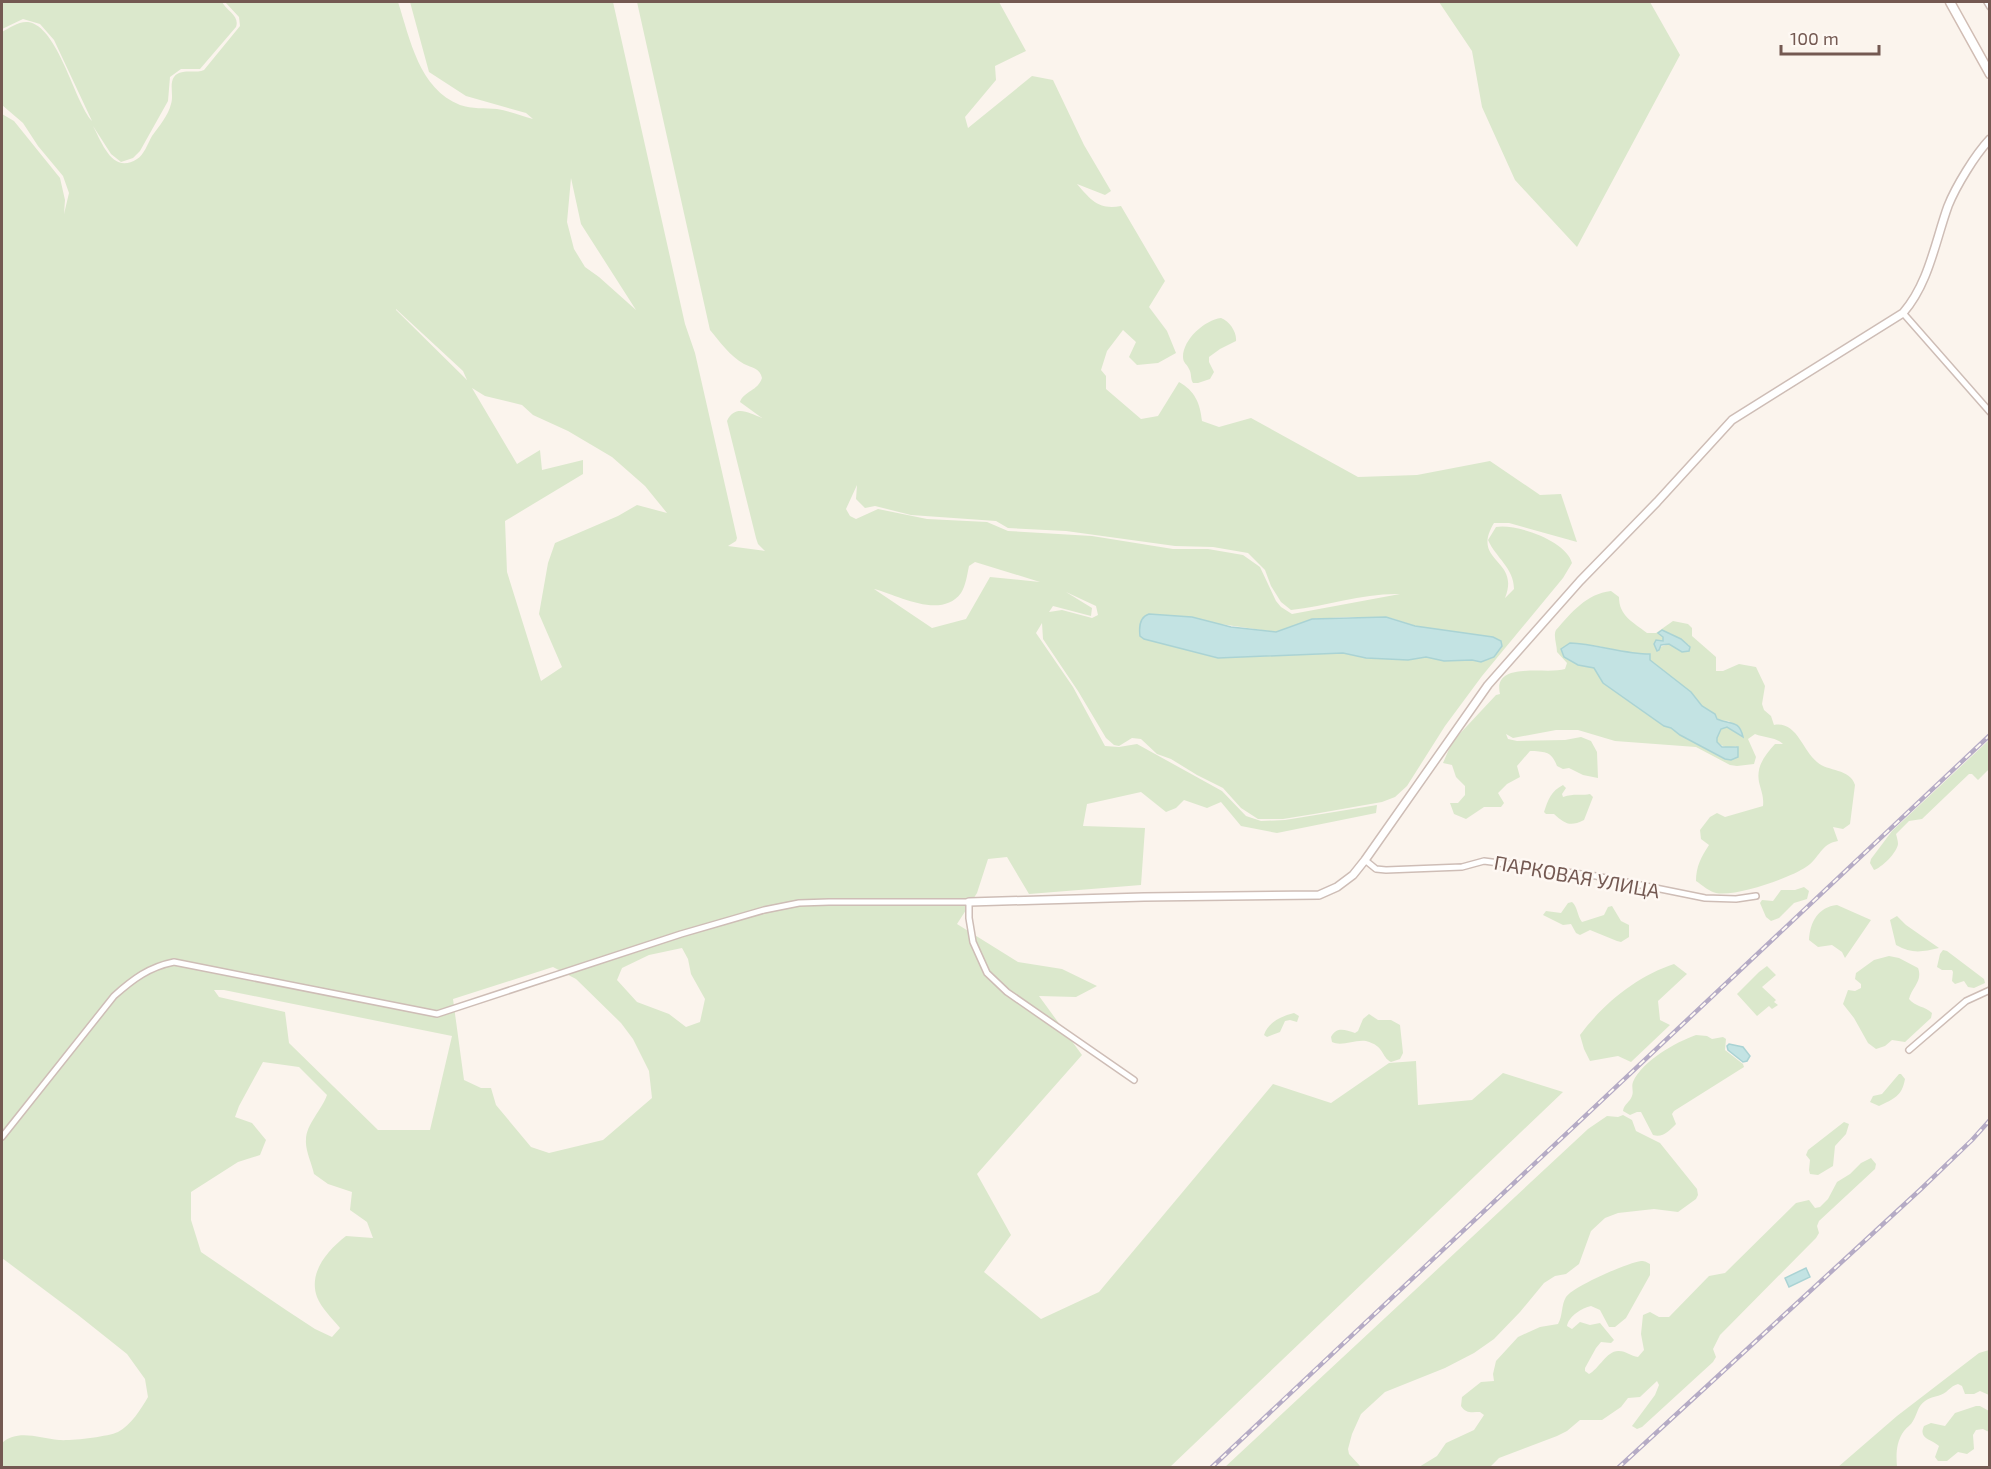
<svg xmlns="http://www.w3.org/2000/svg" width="1991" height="1469" viewBox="0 0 1991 1469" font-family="'Exo 2',sans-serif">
<rect width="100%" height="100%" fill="#fbf4ed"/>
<!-- green -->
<path fill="#dbe8cc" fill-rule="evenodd" d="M 2,2 L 222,2 C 227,11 240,16 236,27 L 200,69 L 181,69 L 170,77 L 168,101 L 140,151 L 133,158 L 121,162 L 111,154 L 93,126 C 102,143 113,175 137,159 C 144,155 148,143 152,136 C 159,126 168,116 171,104 C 174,95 169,84 174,77 C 181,68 195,74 204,70 L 240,26 L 239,17 L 225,2 L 398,2 C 410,39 419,89 460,105 C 472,109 485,108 497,109 C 509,111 521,116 533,119 L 526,113 L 466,96 L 429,72 L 410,2 L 613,2 L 685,324 L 695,353 L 737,538 L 736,541 L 728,546 L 765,551 L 758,544 L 756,538 L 727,421 C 735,404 749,413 762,418 L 740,402 C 744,391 758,391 762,378 C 760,368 752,368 744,364 C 730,356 720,342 710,330 L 637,2 L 999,2 L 1026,51 L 995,66 L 996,80 L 965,117 L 968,128 L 1032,76 L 1053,80 L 1084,145 L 1111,191 L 1105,195 L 1077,184 C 1091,200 1098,210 1121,206 L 1165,281 L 1149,307 L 1167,331 L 1176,353 L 1158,363 L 1137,365 L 1129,357 L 1136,342 L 1123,330 L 1107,351 L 1101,370 L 1106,376 L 1106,389 L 1141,419 L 1158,416 L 1179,382 C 1195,391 1200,403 1202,421 L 1219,427 L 1251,418 L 1358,477 L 1417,475 L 1490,461 L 1540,495 L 1561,494 L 1577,542 L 1509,523 L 1494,523 C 1470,563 1521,558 1505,598 L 1514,589 C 1514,568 1496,558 1488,540 L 1496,527 C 1515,523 1567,541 1572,563 L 1563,578 L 1482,676 L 1445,726 L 1407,786 L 1395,797 L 1382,802 L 1314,814 L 1283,819 L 1258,819 L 1241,808 L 1223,788 L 1197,775 L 1171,759 L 1157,754 L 1141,739 L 1132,738 L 1119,746 L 1114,745 L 1106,738 L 1078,691 L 1043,639 L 1042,623 L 1036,633 L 1073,687 L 1105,746 L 1119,747 L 1137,744 L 1222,791 L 1246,816 L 1261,821 L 1285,820 L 1377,805 L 1376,813 L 1277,833 L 1241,826 L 1221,802 L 1207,808 L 1184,800 L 1176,808 L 1166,812 L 1141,792 L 1087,804 L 1083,826 L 1145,828 L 1141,885 L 1029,894 L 1007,857 L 988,859 L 977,893 L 957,924 L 1018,962 L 1062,969 L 1097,986 L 1076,997 L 1039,996 L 1082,1055 L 977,1174 L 1011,1235 L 984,1272 L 1041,1319 L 1099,1292 L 1273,1084 L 1331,1103 L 1389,1063 L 1416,1061 L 1418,1105 L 1472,1100 L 1503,1073 L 1563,1092 L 1170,1467 L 2,1467 L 2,1443 C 17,1429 39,1438 59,1440 C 70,1441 107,1437 118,1432 C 131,1425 141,1409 148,1397 L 145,1379 L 127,1354 L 78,1315 L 2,1258 L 2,114 L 14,121 L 60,178 L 65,200 L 64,214 L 69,193 L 63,176 L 38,146 L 23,123 L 2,105 L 2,32 C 9,28 19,21 28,22 C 58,26 74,101 92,121 L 54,40 L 40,24 L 23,19 L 2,29 ZM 571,178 L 581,224 L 636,310 L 599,277 L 585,267 L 574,249 L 567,222 ZM 396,309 L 463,371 L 467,380 L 396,310 ZM 472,388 L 485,396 L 522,405 L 533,415 L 568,431 L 612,457 L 645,486 L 667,513 L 637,505 L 618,516 L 555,543 L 548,563 L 539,614 L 562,667 L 541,681 L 507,572 L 505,521 L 583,474 L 583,460 L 542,470 L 540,450 L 517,464 ZM 857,485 L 856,499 L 865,508 L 875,506 L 911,515 L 996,521 L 1008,528 L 1066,531 L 1175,546 L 1213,547 L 1248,553 L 1265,570 L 1271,586 L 1281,602 L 1291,610 C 1327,606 1364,593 1400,594 L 1292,614 L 1281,607 L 1276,601 L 1260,567 L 1243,555 L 1208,549 L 1173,549 L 1092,536 L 1008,531 L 987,522 L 927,519 L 878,509 L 856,519 L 850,516 L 846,509 ZM 975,562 L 1040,582 L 990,577 L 966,619 L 932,628 L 874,589 C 898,595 941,620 961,593 C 966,585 967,575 969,566 ZM 1066,592 L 1096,606 L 1098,615 L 1092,618 L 1062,610 L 1049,612 L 1053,606 L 1091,616 L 1092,608 ZM 1347,617 L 1386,617 L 1394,619 L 1415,626 L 1481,662 L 1472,660 L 1444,661 L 1426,657 L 1408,660 L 1366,658 L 1343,653 L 1218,658 L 1152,641 L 1140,636 L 1213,623 L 1276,632 L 1312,619 ZM 682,948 L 688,959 L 691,974 L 705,999 L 700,1022 L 686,1027 L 669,1014 L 637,1002 L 617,980 L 622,968 L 649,955 ZM 553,967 L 576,979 L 621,1023 L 633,1039 L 649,1071 L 652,1098 L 603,1140 L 549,1153 L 531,1147 L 496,1105 L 491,1088 L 481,1088 L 464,1080 L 453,999 ZM 214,990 L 224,990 L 452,1036 L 430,1130 L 378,1130 L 289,1043 L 285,1012 L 219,997 ZM 263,1062 L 299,1067 L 327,1095 C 322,1110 306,1124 306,1140 C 305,1150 312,1164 314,1174 L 328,1184 L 352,1192 L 350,1210 L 367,1222 L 373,1238 L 346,1236 C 328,1250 308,1272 317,1297 C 321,1308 333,1319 340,1328 L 332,1337 L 315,1329 L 286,1310 L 201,1252 L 191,1220 L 191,1192 L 238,1162 L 260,1155 L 266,1140 L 252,1123 L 235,1117 L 239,1106 Z
M 1439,2 L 1650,2 L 1680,55 L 1577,247 L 1515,180 L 1482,107 L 1472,51 Z
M 1221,318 C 1230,321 1237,333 1236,341 L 1220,349 L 1209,357 L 1209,362 L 1214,372 L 1210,379 L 1198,383 L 1193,383 C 1190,378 1192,374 1189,369 C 1187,364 1183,363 1183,357 C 1183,339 1205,320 1221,318 Z
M 1611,591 L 1619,597 C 1619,616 1633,622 1647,633 L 1656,633 L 1673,621 L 1688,624 L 1692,628 L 1692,636 L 1716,657 L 1716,671 L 1723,671 L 1739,664 L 1756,667 L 1765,686 L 1762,704 L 1764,710 L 1771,716 L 1774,725 C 1797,721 1802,750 1817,762 C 1828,772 1850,768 1855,785 L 1850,824 L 1843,829 L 1833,827 L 1838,841 C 1820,844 1820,858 1806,867 C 1790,878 1736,897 1716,893 C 1710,892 1702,885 1696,881 C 1696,867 1701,857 1709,845 L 1701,839 L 1700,830 L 1710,817 L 1717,813 L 1725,817 L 1763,806 C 1764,796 1761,791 1759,782 C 1756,766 1765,755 1775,744 L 1783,744 C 1776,737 1765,738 1755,734 L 1748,739 L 1756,757 L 1754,764 L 1737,766 L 1730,765 L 1696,747 L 1615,741 L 1578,730 L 1556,730 L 1513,738 L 1506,734 L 1508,739 L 1517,741 L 1565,740 L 1581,737 L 1591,741 L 1597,752 L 1598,778 L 1583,775 L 1569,768 L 1563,769 L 1557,766 C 1551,750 1544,752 1530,751 L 1517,766 L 1520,777 L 1507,784 L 1498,793 L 1504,803 L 1501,807 L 1484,807 L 1466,819 L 1454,814 L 1450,803 L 1458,803 L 1465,795 L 1465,786 L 1456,777 L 1452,765 L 1443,763 L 1452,742 L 1496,695 L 1500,694 C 1492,660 1548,675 1565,669 L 1567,663 L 1557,652 C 1557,645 1553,636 1556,630 C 1572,612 1586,594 1611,591 ZM 1658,633 L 1670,633 L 1689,645 L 1682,652 L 1669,644 L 1660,647 L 1654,644 L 1656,640 L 1663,641 L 1663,637 ZM 1570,643 L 1598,646 L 1632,654 L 1650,654 L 1649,660 L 1691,692 L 1702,706 L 1715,714 L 1718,720 L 1729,721 L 1743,736 L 1727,727 L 1721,729 L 1717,738 L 1717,742 C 1724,748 1728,748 1736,746 L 1738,751 L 1725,759 L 1680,735 L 1671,728 L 1664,726 L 1603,683 L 1594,668 L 1578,665 L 1564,657 L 1561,649 Z
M 1989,740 L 1989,769 L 1978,780 L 1972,774 L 1969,774 L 1922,819 L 1909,821 L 1896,834 C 1897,838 1898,841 1898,844 C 1897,853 1881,868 1874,870 L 1870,863 L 1871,859 L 1892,831 Z
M 1563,785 L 1566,788 L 1562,794 L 1563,797 C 1575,793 1579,796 1590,794 L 1593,797 L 1584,820 C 1570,827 1565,824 1554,814 L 1546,814 L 1544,812 C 1548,800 1551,791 1563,785 Z
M 1804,887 L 1809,891 L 1807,899 L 1794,903 L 1779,918 L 1771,921 L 1766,917 L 1760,903 L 1762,900 L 1773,901 L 1781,890 L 1795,890 Z
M 1572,902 C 1578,907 1577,916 1582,922 L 1604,915 L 1608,907 L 1612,906 L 1621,921 L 1629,925 L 1629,937 L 1621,942 L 1617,941 L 1590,930 L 1580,935 L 1576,933 L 1571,924 L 1563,925 L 1543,915 L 1546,911 L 1561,913 L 1568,903 Z
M 1837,905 L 1871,920 L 1845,958 L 1842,952 L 1832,945 L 1818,947 L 1809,940 C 1810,922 1818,907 1837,905 Z
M 1897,916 L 1906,925 L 1939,948 C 1922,952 1912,954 1896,945 L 1890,920 Z
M 1943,950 L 1947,951 L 1984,979 L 1985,983 L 1974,988 L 1968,987 L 1964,981 L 1955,984 L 1952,981 L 1953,972 L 1952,970 L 1942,970 L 1937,967 L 1940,954 Z
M 1889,956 L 1899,958 L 1918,968 C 1923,981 1912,987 1909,999 C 1915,1007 1925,1006 1932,1013 L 1931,1018 L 1905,1042 L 1892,1040 L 1885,1046 L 1876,1049 L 1868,1043 L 1854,1018 L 1843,1004 L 1848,990 L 1855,991 L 1861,988 L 1861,984 L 1855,979 L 1856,973 L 1874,960 Z
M 1674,964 L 1687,974 L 1658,1001 L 1660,1020 L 1670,1025 L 1631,1062 L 1618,1056 L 1590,1061 L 1584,1049 L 1580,1035 C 1603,1004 1637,976 1674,964 Z
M 1767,966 L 1776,975 L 1762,987 L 1776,1000 L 1774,1002 L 1778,1005 L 1772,1009 L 1769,1006 L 1757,1016 L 1737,994 L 1759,972 Z
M 1294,1013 L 1299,1016 L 1297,1022 L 1290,1020 L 1285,1021 L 1280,1032 L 1267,1037 L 1264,1035 C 1268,1022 1282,1016 1294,1013 Z
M 1369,1014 L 1378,1020 L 1391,1020 L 1400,1025 L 1403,1053 L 1400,1059 L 1391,1062 C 1381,1057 1385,1046 1366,1041 C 1355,1039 1342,1047 1332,1042 L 1331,1037 C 1337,1026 1345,1030 1355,1033 L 1358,1031 L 1363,1019 Z
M 1696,1035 L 1707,1036 L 1712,1039 L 1723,1037 L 1726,1039 L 1725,1050 L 1743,1064 L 1744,1067 L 1674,1111 L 1672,1114 L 1676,1124 C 1669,1131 1663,1138 1653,1135 L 1641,1112 L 1637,1112 L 1630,1115 L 1623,1111 C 1624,1104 1630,1102 1632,1096 C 1634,1091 1631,1087 1633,1082 C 1642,1061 1676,1042 1696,1035 Z
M 1899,1074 L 1901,1074 L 1905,1079 C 1902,1096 1894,1099 1879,1106 L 1870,1102 L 1873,1096 L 1882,1094 Z
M 1623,1115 L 1632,1120 L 1636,1131 L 1660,1143 L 1697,1189 L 1698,1195 L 1696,1199 L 1678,1212 L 1654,1209 L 1618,1213 L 1605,1218 L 1591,1231 L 1579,1264 L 1566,1274 L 1555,1276 L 1544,1283 L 1520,1312 L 1494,1339 L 1474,1353 L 1445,1368 L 1385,1392 L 1361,1414 L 1352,1434 L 1348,1449 L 1349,1454 L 1361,1467 L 1225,1467 L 1588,1129 L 1607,1116 L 1618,1117 Z
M 1844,1122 L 1849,1124 L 1846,1134 L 1835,1146 L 1833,1166 L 1818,1175 L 1810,1174 L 1809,1170 L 1810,1160 L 1806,1155 L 1808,1150 Z
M 1871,1158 L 1876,1164 L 1875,1169 L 1819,1221 L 1817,1226 L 1819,1233 L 1816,1238 L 1720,1335 L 1713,1349 L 1716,1357 L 1713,1362 L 1642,1427 L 1637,1429 L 1632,1426 L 1655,1395 L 1659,1385 L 1657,1381 L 1640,1397 L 1628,1398 L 1621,1407 L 1602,1420 L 1580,1420 L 1567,1431 L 1557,1436 L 1499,1458 L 1490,1467 L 1419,1467 L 1437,1456 L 1446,1443 L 1474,1430 L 1484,1415 L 1480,1412 C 1472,1412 1466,1414 1461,1406 L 1462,1397 L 1481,1382 L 1494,1381 L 1493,1374 L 1496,1361 L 1518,1337 L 1540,1327 L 1558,1324 C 1563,1316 1561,1305 1566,1297 C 1574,1286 1627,1263 1641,1261 C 1646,1261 1646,1262 1650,1264 L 1650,1275 L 1626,1318 L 1615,1327 L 1609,1327 L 1600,1310 L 1591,1306 C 1582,1308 1569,1316 1567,1326 L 1572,1329 L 1580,1322 L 1590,1325 L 1600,1323 L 1614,1340 L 1611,1343 L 1601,1342 L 1596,1348 L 1585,1368 L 1585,1371 L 1589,1374 C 1599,1369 1607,1350 1619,1351 C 1626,1351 1631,1356 1638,1357 L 1644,1350 L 1641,1334 L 1643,1315 L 1650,1312 L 1659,1317 L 1669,1317 L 1709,1276 L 1725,1273 L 1796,1203 L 1809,1200 L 1815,1208 L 1820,1207 L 1828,1199 L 1837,1182 L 1850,1174 L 1861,1163 Z
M 1989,1350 L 1989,1395 L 1980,1391 L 1974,1394 L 1965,1394 L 1962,1386 L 1958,1384 C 1952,1386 1951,1388 1946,1392 C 1940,1397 1931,1396 1925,1401 C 1917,1407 1918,1413 1913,1421 C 1911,1425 1907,1427 1904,1431 C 1896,1442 1896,1455 1897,1467 L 1838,1467 L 1897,1416 L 1979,1353 Z
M 1976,1406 L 1980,1406 L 1989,1411 L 1989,1432 L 1983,1429 L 1976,1430 L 1973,1435 L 1974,1449 L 1967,1454 L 1958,1452 L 1947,1461 L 1938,1461 L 1935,1457 L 1939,1446 C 1931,1439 1918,1439 1924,1426 L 1931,1423 L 1945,1426 L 1955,1413 Z"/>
<!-- water -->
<path fill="#c3e3e3" stroke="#aad3d4" stroke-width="1.5" d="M 1149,614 L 1192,617 L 1231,627 L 1276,632 L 1312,619 L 1386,617 L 1415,626 L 1493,637 L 1501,641 L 1502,646 L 1494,657 L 1481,662 L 1472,660 L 1444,661 L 1426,657 L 1408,660 L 1366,658 L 1343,653 L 1218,658 L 1144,639 L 1140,636 C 1139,628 1139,617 1149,614 Z
M 1662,630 L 1681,639 L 1690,647 L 1689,651 L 1682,652 L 1669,644 L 1661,645 L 1659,650 L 1657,651 L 1654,644 L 1656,640 L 1663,641 L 1663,637 L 1658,633 Z
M 1570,643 C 1597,644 1623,654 1650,654 L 1650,660 L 1691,692 L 1702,706 L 1715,714 L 1717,719 C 1730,725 1739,719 1743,737 L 1727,727 L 1721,729 L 1717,738 L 1717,742 L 1722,747 L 1738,747 L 1738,757 L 1731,760 L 1725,759 L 1680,735 L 1671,728 L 1664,726 L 1603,683 L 1594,668 L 1578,665 L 1564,657 L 1561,649 Z
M 1729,1044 L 1743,1047 L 1750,1056 L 1747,1061 L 1743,1062 L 1728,1050 L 1727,1046 Z
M 1806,1268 L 1810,1277 L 1789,1287 L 1785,1278 Z"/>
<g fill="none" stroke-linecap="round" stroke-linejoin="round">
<!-- minor casing -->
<g stroke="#cebdb6" stroke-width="8">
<path id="minor" d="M 1987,2 L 1990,7
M 1903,313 L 1990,412
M 1365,860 L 1376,869 L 1386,870 L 1462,867 L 1484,861 L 1596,876 L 1705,898 L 1736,899 L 1756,896
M 1909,1050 L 1966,1001 L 1990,990
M 2,1137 L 114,996 C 133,979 149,967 174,962 L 437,1014 L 681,934 L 764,910 L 799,903 L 829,902 L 969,902 L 969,918 L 973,942 L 987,973 L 1007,992 L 1134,1080"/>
</g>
<!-- tertiary casing -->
<g stroke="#cebdb6" stroke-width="10">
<path id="tertiary" d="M 969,902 L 1144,897 L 1319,895 L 1337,887 L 1353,875 L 1365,860 L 1488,685 L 1580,581 L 1657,502 L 1732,420 L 1903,313 C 1929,283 1935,242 1948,206 C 1956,186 1975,155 1990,139"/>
</g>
<!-- secondary casing -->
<g stroke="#d1bdb4" stroke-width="11">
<path id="secondary" d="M 1950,2 L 1990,74"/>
</g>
<!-- minor -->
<use href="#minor" stroke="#fff" stroke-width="5"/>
<!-- tertiary -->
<use href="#tertiary" stroke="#fff" stroke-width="7"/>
<!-- secondary -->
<use href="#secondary" stroke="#fff" stroke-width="8"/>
<!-- rail casing -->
<g stroke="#b5abc5" stroke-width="4.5">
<path id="rail" d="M 1211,1468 L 1990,735
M 1618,1468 L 1921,1189 L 1972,1140 L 1990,1120"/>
</g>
<!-- rail -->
<use href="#rail" stroke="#fef8f3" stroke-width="2" stroke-dasharray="7" stroke-linecap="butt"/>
</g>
<g text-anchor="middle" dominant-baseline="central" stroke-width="5" stroke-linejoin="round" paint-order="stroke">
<!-- street labels -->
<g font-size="20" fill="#745952" stroke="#fef8f3">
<text transform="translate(1577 876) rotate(10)">ПАРКОВАЯ УЛИЦА</text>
</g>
</g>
<!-- border -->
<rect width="1991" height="1469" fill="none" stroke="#745952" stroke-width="6"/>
<!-- scale -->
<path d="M1781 45v9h98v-9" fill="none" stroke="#745952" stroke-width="3"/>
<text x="1790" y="45" font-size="18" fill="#745952" stroke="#fef8f3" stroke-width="4.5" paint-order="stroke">100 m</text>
</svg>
